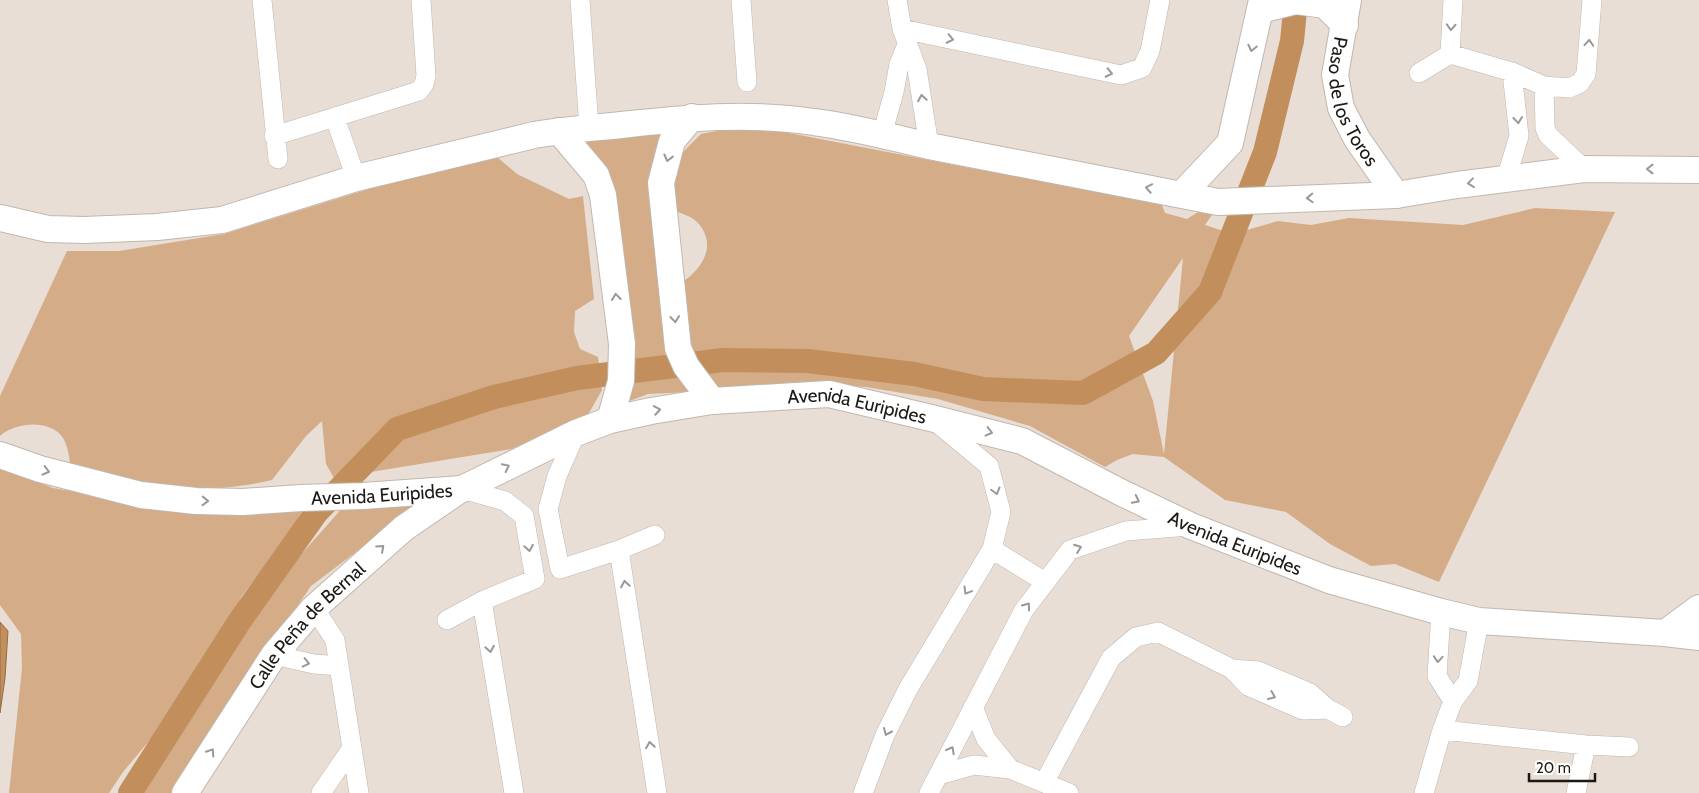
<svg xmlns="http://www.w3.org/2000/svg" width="1699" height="793" viewBox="0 0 1699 793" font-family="Cabin,sans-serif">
<rect width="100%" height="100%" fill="#e8ded5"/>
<!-- green -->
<path fill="#d4ac87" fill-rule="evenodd" d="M 748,125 L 975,169 L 1160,200 L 1165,213 L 1187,219 L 1203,209 L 1214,212 L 1205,225 L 1233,234 L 1278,221 L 1311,225 L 1349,218 L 1463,225 L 1535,208 L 1615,212 L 1439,582 L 1395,564 L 1371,566 L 1330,544 L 1286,512 L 1225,500 L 1164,457 L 1133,454 L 1117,460 L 1105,467 L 1030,426 L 938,399 L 866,387 L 801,382 L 719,388 L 690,356 L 681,283 C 703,269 718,244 697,222 C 692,217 683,214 676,211 L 674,183 L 680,155 L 701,134 ZM 1183,258 L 1164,454 L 1153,401 L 1129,336 Z
M 664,130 L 649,184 L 666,362 L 689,392 L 648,394 L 621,404 L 623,335 L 578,140 Z
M 490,151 L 517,174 L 569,199 L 583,196 L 594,299 L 575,311 L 574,332 L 580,349 L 598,357 L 602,390 L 585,420 L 511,449 L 334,478 L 326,464 L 322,421 L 306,436 L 272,480 C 250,485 224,489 200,489 C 157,488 114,480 71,472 C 70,462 69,448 63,438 C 50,419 16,422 0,436 L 0,396 L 67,251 L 119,251 L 224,234 Z
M 0,467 L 53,488 L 174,509 L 314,491 L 286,538 L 242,596 L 214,651 L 174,711 L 123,772 L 109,793 L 9,793 L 22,668 L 21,634 L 0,605 Z
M 352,497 L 421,503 L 311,586 L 201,747 L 171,793 L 137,793 L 283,575 Z"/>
<!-- water -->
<path fill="#c28f5c" stroke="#906c47" d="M 0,622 L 8,631 L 5,678 L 0,713 Z"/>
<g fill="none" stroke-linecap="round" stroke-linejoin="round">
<!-- canal -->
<path stroke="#c28f5c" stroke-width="24" d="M 130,793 L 239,622 L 316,513 L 397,429 L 494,397 L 577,378 L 723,360 L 808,361 L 914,374 L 983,389 L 1083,393 L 1156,353 L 1210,292 L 1265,152 L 1292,41 L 1296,0"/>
<!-- street casing -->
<g stroke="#c0b7ae" stroke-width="20">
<path id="street" d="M 262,0 L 278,159
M 580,0 L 589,128
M 741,0 L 747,82
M 897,0 L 902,29 L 917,69 L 929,146
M 902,29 L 1121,75 L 1142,68 L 1150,51 L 1160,0
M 1450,54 L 1453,0
M 1419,73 L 1450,54 L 1512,72 L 1544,86 L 1569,88 L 1580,83 L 1586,74 L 1592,0
M 1544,86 L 1545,128 L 1548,135 L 1584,169
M 335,118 L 356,178
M 882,135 L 894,92 L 899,64 L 907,45
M 274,136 L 419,91 L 424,84 L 426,76 L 421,0
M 1506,179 L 1519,136 L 1512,72
M 576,433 L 557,476 L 548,509 L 560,569 L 619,550 L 655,535
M 992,549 L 1045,582
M 619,550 L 657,793
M 482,601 L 514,793
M 314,608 L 335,640 L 359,793
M 1441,612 L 1437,676 L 1453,701
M 447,620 L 482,601 L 535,579 L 524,516 L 505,501 L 462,489
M 274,655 L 314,664 L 339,666
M 1232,669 L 1258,671 L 1310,693 L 1328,709 L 1343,717
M 973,707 L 986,739 L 1010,769
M 1442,730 L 1586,745 L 1629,747
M 938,775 L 974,765 L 1010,769 L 1069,793
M 1044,783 L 1111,658 L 1136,637 L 1158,632 L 1232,669 L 1248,686 L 1303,710 L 1328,709
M 321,793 L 352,748
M 863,793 L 885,735 L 908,689 L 992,549 L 1001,512 L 989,466 L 936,422
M 929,793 L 1024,610 L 1070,550 L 1126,531 L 1189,526
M 1424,793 L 1442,730 L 1453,701 L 1468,681 L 1479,621
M 1576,793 L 1586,745"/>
</g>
<!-- secondary casing -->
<g stroke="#c0b7ae" stroke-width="28">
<g id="secondary">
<path id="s1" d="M 1348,0 L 1335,75 L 1341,108 L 1357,139 L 1396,195"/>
<path d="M 1260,10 L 1296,1 L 1325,5 L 1345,25"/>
<path d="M 692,117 L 672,141 L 661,183 L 678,348 L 686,366 L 712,401"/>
<path d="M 559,131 L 596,175 L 603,195 L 622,344 L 621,381 L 610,420"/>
<path d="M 1182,194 L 1230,143 L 1262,0"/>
<path d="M 0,218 L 48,229 L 84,230 L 157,227 L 222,220 L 356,178 L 534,135 C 563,130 592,128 621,125 C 685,118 749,112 814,122 C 853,127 891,137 929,146 L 1218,202 L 1396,195 L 1457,185 L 1584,169 L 1699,170"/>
<path id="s2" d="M 0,455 L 40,469 L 141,495 L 196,501 L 243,502 L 301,498 L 363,496 L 462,489 L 576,433 L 610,420 L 651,411 L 712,401 L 829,394 L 931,418 L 1022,441 L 1122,493 L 1191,526 L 1329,580 L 1441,612 L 1479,621 L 1665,633 L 1699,637"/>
<path d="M 1665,633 L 1699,608"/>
<path id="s3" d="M 185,793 L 274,655 L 314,608 L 404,528 L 461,489"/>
</g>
</g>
<!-- street -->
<use href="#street" stroke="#fff" stroke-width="19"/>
<!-- secondary -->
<use href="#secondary" stroke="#fff" stroke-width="26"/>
</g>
<!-- one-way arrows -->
<defs><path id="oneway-chevron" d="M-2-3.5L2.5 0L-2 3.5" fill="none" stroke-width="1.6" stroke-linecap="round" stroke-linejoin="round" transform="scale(1.25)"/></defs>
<g stroke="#999896">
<use href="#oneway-chevron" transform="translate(1451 27) rotate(93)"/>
<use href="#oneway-chevron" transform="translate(950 39) rotate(12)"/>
<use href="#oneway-chevron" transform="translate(1589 43) rotate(-86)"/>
<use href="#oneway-chevron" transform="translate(1252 48) rotate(103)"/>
<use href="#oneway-chevron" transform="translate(1109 73) rotate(12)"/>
<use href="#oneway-chevron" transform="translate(922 98) rotate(-99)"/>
<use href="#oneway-chevron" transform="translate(1518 120) rotate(83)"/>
<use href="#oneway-chevron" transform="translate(668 158) rotate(104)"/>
<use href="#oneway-chevron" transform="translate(1650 169) rotate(-180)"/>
<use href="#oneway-chevron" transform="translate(1471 183) rotate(173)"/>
<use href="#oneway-chevron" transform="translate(1149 188) rotate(-169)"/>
<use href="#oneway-chevron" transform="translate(1310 198) rotate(178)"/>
<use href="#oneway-chevron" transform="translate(616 297) rotate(-97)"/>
<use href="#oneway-chevron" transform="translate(675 319) rotate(84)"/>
<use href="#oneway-chevron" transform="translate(657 410) rotate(-10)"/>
<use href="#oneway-chevron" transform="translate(989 432) rotate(14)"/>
<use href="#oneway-chevron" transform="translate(506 467) rotate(-26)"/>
<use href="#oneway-chevron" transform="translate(46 471) rotate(14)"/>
<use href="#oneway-chevron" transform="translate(996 491) rotate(75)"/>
<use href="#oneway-chevron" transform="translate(1136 500) rotate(27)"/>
<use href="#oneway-chevron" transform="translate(205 501) rotate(2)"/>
<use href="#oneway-chevron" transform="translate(381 548) rotate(-42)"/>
<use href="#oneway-chevron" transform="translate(529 548) rotate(80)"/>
<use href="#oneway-chevron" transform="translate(1078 548) rotate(-20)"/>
<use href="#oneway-chevron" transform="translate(625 584) rotate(-99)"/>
<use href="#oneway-chevron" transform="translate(967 591) rotate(121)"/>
<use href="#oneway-chevron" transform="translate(1027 606) rotate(-54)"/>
<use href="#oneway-chevron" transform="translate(490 649) rotate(80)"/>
<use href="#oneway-chevron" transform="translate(1438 659) rotate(94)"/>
<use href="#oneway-chevron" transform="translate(306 663) rotate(13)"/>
<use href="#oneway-chevron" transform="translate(1272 696) rotate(23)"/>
<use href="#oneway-chevron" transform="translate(887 732) rotate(114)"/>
<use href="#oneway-chevron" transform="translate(650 745) rotate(-99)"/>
<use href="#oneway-chevron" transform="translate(951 750) rotate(-62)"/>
<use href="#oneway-chevron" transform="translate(211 752) rotate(-57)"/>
</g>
<g text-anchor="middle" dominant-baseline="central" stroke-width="5" stroke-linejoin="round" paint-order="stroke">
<!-- street labels -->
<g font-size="19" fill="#1d1a16" stroke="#fff">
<text stroke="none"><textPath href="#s1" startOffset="106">Paso de los Toros</textPath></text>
<text stroke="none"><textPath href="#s2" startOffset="882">Avenida Euripides</textPath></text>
<text stroke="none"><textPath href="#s2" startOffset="388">Avenida Euripides</textPath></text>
<text stroke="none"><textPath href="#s2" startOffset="1288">Avenida Euripides</textPath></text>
<text stroke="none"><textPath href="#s3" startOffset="208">Calle Peña de Bernal</textPath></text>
</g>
</g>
<!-- scale -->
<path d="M1529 773v8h66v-8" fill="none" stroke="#1d1a16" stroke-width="2.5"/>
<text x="1536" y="773" font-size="15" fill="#1d1a16" stroke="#ffffff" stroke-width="4" paint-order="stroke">20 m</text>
</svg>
